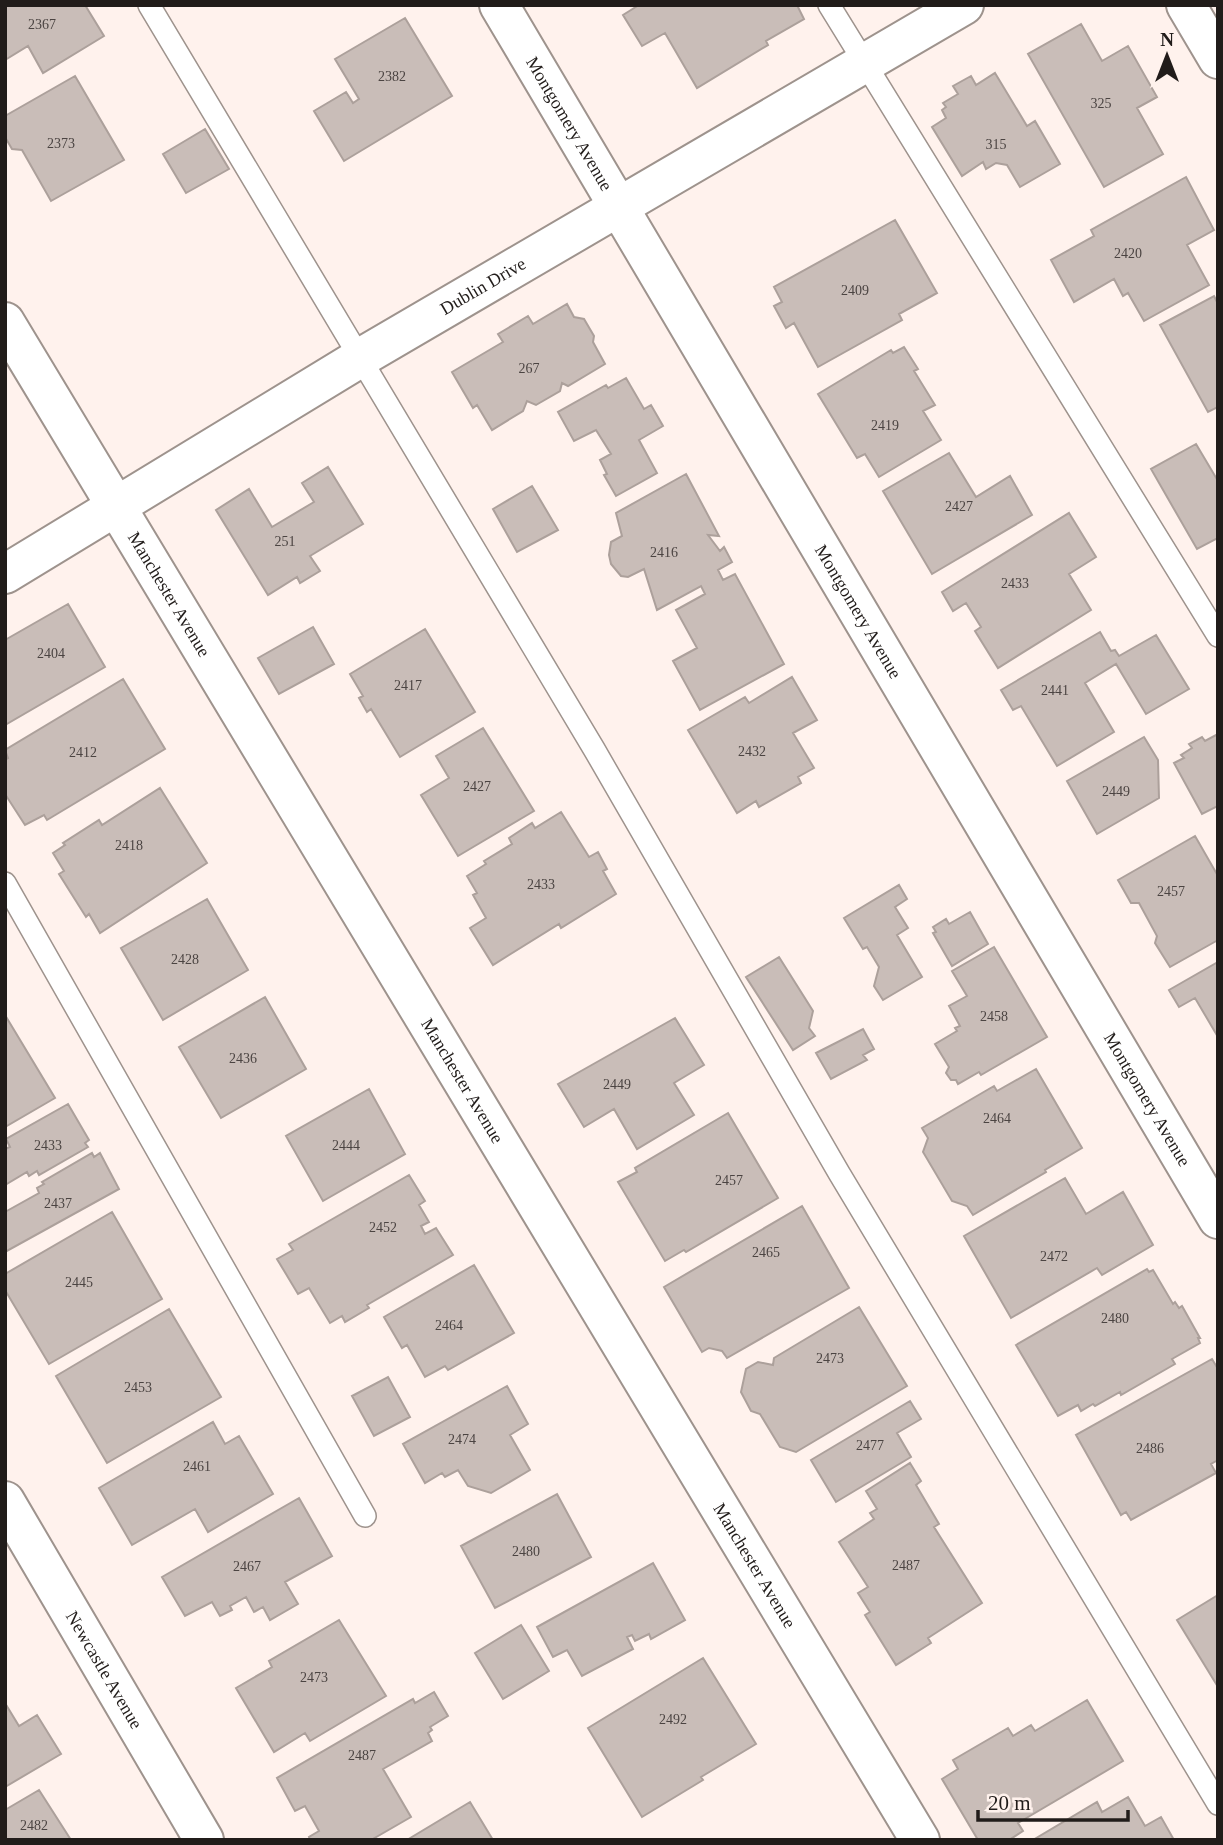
<svg xmlns="http://www.w3.org/2000/svg" width="1223" height="1845" viewBox="0 0 1223 1845" font-family="'Times New Roman',serif">
<rect width="100%" height="100%" fill="#fff2ed"/>
<!-- building -->
<path fill="#c9bdb8" stroke="#aca09b" stroke-width="2" d="M 5,5 L 85,5 L 104,36 L 43,73 L 28,46 L 5,60 Z
M 639,5 L 797,5 L 804,19 L 766,41 L 768,45 L 697,88 L 665,33 L 642,46 L 623,15 Z
M 405,18 L 452,96 L 344,161 L 314,111 L 346,92 L 353,103 L 359,99 L 335,59 Z
M 1081,24 L 1102,61 L 1128,46 L 1157,97 L 1137,108 L 1163,154 L 1104,187 L 1028,54 Z
M 995,73 L 1027,126 L 1035,121 L 1060,164 L 1020,187 L 1007,165 L 996,163 L 986,169 L 983,162 L 962,176 L 932,127 L 946,118 L 942,110 L 946,107 L 943,103 L 958,94 L 953,86 L 971,76 L 976,85 Z
M 75,76 L 124,160 L 51,201 L 22,150 L 12,149 L 5,137 L 5,116 Z
M 205,129 L 229,169 L 186,193 L 163,154 Z
M 1186,177 L 1214,230 L 1187,245 L 1209,285 L 1144,321 L 1128,293 L 1123,296 L 1114,279 L 1074,302 L 1051,260 L 1094,236 L 1091,230 Z
M 895,220 L 937,293 L 899,314 L 902,320 L 818,367 L 794,323 L 786,328 L 774,306 L 782,302 L 774,287 Z
M 1214,296 L 1218,304 L 1218,407 L 1208,412 L 1160,325 Z
M 567,304 L 574,317 L 584,319 L 594,336 L 593,342 L 605,364 L 568,386 L 562,383 L 560,391 L 536,405 L 527,401 L 523,411 L 492,430 L 477,405 L 473,408 L 452,372 L 503,342 L 498,334 L 528,316 L 533,324 Z
M 904,347 L 918,369 L 914,371 L 935,405 L 923,411 L 941,440 L 879,477 L 865,454 L 857,458 L 818,394 L 891,350 L 893,353 Z
M 626,378 L 644,409 L 651,405 L 663,426 L 639,440 L 657,473 L 616,496 L 604,475 L 607,474 L 600,460 L 611,454 L 596,430 L 574,441 L 558,412 L 606,385 L 608,388 Z
M 1196,444 L 1218,481 L 1218,538 L 1197,549 L 1151,469 Z
M 949,453 L 976,497 L 1010,476 L 1032,515 L 932,574 L 883,491 Z
M 328,467 L 363,524 L 310,556 L 320,571 L 300,583 L 297,577 L 268,595 L 216,510 L 249,489 L 272,527 L 314,502 L 302,483 Z
M 686,474 L 719,536 L 708,535 L 720,551 L 724,547 L 732,562 L 718,570 L 723,580 L 735,574 L 784,664 L 700,710 L 673,661 L 697,648 L 676,610 L 705,594 L 701,586 L 657,610 L 644,569 L 628,577 L 621,576 L 611,564 L 609,555 L 611,542 L 622,536 L 616,513 Z
M 532,486 L 558,530 L 517,552 L 493,509 Z
M 1069,513 L 1096,557 L 1069,574 L 1091,610 L 998,668 L 975,631 L 981,627 L 966,603 L 953,611 L 942,592 Z
M 68,604 L 105,667 L 5,725 L 5,640 Z
M 313,627 L 334,664 L 279,694 L 258,658 Z
M 425,629 L 475,712 L 400,757 L 371,709 L 367,712 L 359,698 L 363,696 L 350,674 Z
M 1100,632 L 1111,651 L 1115,650 L 1119,656 L 1156,635 L 1189,689 L 1146,714 L 1116,664 L 1085,683 L 1114,732 L 1057,766 L 1021,706 L 1013,710 L 1001,690 Z
M 792,677 L 817,720 L 793,733 L 814,768 L 798,777 L 801,783 L 759,807 L 756,801 L 737,813 L 688,730 L 745,697 L 749,703 Z
M 123,679 L 165,749 L 47,820 L 44,815 L 25,825 L 5,794 L 5,760 L 8,758 L 5,750 Z
M 483,728 L 534,811 L 458,856 L 421,795 L 449,778 L 436,756 Z
M 1218,734 L 1218,806 L 1202,814 L 1174,763 L 1184,758 L 1181,755 L 1192,748 L 1189,744 L 1202,737 L 1205,741 Z
M 1144,737 L 1158,760 L 1159,798 L 1097,834 L 1067,781 Z
M 160,788 L 207,863 L 100,933 L 89,914 L 86,917 L 59,874 L 64,871 L 53,853 L 65,845 L 63,843 L 99,820 L 102,825 Z
M 561,812 L 589,857 L 598,852 L 607,869 L 603,871 L 616,894 L 561,928 L 559,924 L 493,965 L 470,928 L 486,918 L 473,895 L 477,893 L 467,876 L 486,864 L 484,861 L 512,844 L 509,838 L 532,823 L 535,828 Z
M 1195,836 L 1218,876 L 1218,940 L 1170,967 L 1155,943 L 1157,936 L 1139,903 L 1131,903 L 1118,880 Z
M 899,885 L 907,899 L 895,907 L 908,928 L 897,935 L 922,977 L 883,1000 L 874,986 L 879,967 L 867,947 L 863,949 L 844,918 Z
M 207,899 L 248,970 L 163,1020 L 121,948 Z
M 970,912 L 988,944 L 952,966 L 933,933 L 936,932 L 933,927 L 946,919 L 949,924 Z
M 994,947 L 1047,1037 L 981,1075 L 979,1072 L 958,1084 L 956,1080 L 951,1080 L 946,1073 L 949,1067 L 935,1044 L 957,1031 L 955,1028 L 960,1026 L 949,1006 L 967,996 L 952,971 Z
M 779,957 L 813,1011 L 809,1028 L 815,1036 L 793,1050 L 746,977 Z
M 1218,962 L 1218,1037 L 1195,998 L 1179,1007 L 1169,990 Z
M 265,997 L 306,1069 L 221,1118 L 179,1047 Z
M 5,1015 L 55,1098 L 5,1127 Z
M 675,1018 L 704,1065 L 674,1083 L 694,1115 L 637,1149 L 614,1109 L 584,1127 L 558,1084 Z
M 863,1029 L 874,1049 L 863,1055 L 867,1060 L 831,1079 L 816,1053 Z
M 1036,1069 L 1082,1148 L 1045,1170 L 1046,1172 L 973,1215 L 967,1206 L 952,1201 L 923,1152 L 928,1138 L 922,1128 L 994,1086 L 997,1091 Z
M 369,1089 L 405,1154 L 323,1201 L 286,1136 Z
M 68,1104 L 89,1140 L 85,1143 L 88,1147 L 39,1175 L 37,1171 L 29,1176 L 27,1172 L 5,1185 L 5,1149 L 10,1147 L 6,1139 Z
M 728,1113 L 778,1198 L 686,1252 L 684,1250 L 665,1261 L 618,1182 L 637,1172 L 635,1168 Z
M 92,1153 L 94,1157 L 100,1153 L 119,1189 L 5,1252 L 5,1212 L 39,1193 L 37,1188 L 44,1184 L 42,1182 Z
M 409,1175 L 425,1201 L 419,1205 L 429,1222 L 421,1226 L 425,1234 L 436,1228 L 453,1255 L 367,1305 L 369,1308 L 345,1322 L 342,1316 L 330,1323 L 309,1288 L 298,1294 L 277,1259 L 293,1250 L 289,1244 Z
M 1065,1178 L 1086,1214 L 1123,1192 L 1153,1245 L 1102,1275 L 1097,1268 L 1011,1318 L 964,1236 Z
M 802,1206 L 849,1288 L 727,1358 L 722,1351 L 709,1348 L 702,1352 L 664,1287 Z
M 112,1212 L 162,1299 L 49,1364 L 5,1290 L 5,1274 Z
M 474,1265 L 514,1333 L 448,1370 L 445,1366 L 425,1377 L 407,1345 L 402,1348 L 384,1317 Z
M 1147,1269 L 1149,1272 L 1153,1270 L 1173,1304 L 1175,1302 L 1179,1308 L 1182,1306 L 1200,1338 L 1198,1338 L 1200,1343 L 1172,1359 L 1175,1364 L 1121,1395 L 1120,1392 L 1095,1406 L 1093,1404 L 1081,1411 L 1078,1405 L 1058,1416 L 1016,1345 Z
M 859,1307 L 907,1386 L 796,1452 L 780,1447 L 760,1414 L 751,1411 L 741,1392 L 746,1369 L 758,1362 L 773,1365 L 774,1358 Z
M 169,1309 L 221,1397 L 107,1463 L 56,1376 Z
M 1212,1359 L 1218,1369 L 1218,1460 L 1211,1464 L 1216,1473 L 1131,1520 L 1126,1512 L 1121,1515 L 1076,1435 Z
M 388,1377 L 410,1417 L 374,1436 L 352,1396 Z
M 507,1386 L 528,1424 L 510,1435 L 530,1470 L 491,1493 L 468,1486 L 458,1470 L 445,1477 L 442,1473 L 425,1483 L 403,1444 Z
M 910,1401 L 921,1419 L 897,1433 L 911,1457 L 836,1502 L 811,1460 Z
M 213,1422 L 225,1444 L 239,1436 L 273,1494 L 208,1532 L 195,1509 L 132,1545 L 99,1488 Z
M 910,1463 L 921,1481 L 916,1485 L 939,1524 L 934,1527 L 982,1603 L 928,1638 L 931,1643 L 896,1665 L 865,1615 L 870,1612 L 858,1593 L 868,1587 L 839,1542 L 874,1519 L 870,1513 L 877,1509 L 866,1491 Z
M 557,1494 L 591,1557 L 495,1608 L 461,1546 Z
M 299,1498 L 332,1556 L 285,1582 L 298,1604 L 270,1620 L 263,1607 L 254,1612 L 246,1597 L 230,1606 L 232,1610 L 220,1616 L 212,1602 L 185,1616 L 162,1577 Z
M 653,1563 L 685,1620 L 651,1639 L 649,1634 L 635,1641 L 632,1635 L 627,1637 L 633,1649 L 582,1676 L 567,1650 L 553,1657 L 537,1627 Z
M 1218,1595 L 1218,1687 L 1177,1620 Z
M 339,1620 L 386,1696 L 310,1741 L 305,1733 L 274,1752 L 236,1688 L 272,1667 L 269,1661 Z
M 521,1625 L 549,1671 L 503,1699 L 475,1653 Z
M 703,1658 L 756,1744 L 701,1777 L 703,1780 L 642,1817 L 588,1728 Z
M 434,1692 L 448,1716 L 430,1727 L 432,1730 L 428,1733 L 432,1741 L 383,1769 L 411,1817 L 371,1840 L 310,1840 L 309,1837 L 319,1831 L 305,1806 L 295,1811 L 277,1778 L 413,1699 L 415,1703 Z
M 1087,1700 L 1123,1761 L 1018,1823 L 1023,1831 L 1009,1840 L 978,1840 L 942,1779 L 958,1769 L 953,1760 L 1008,1728 L 1013,1736 L 1031,1725 L 1035,1731 Z
M 5,1703 L 19,1726 L 37,1715 L 61,1754 L 5,1787 Z
M 39,1790 L 71,1840 L 5,1840 L 5,1810 Z
M 1128,1797 L 1145,1826 L 1161,1817 L 1174,1840 L 1033,1840 L 1097,1802 L 1102,1812 Z
M 470,1802 L 493,1840 L 407,1840 Z"/>
<g fill="none" stroke-linecap="round" stroke-linejoin="round">
<!-- service casing -->
<g stroke="#9e938d" stroke-width="24">
<path id="service" d="M 149,5 L 594,749 L 839,1173 L 1218,1804
M 829,5 L 1218,636
M 5,883 L 365,1516"/>
</g>
<!-- minor casing -->
<g stroke="#9e938d" stroke-width="42">
<g id="minor">
<path id="s1" d="M 499,5 L 1218,1219"/>
<path d="M 1186,5 L 1218,59"/>
<path id="s2" d="M 5,322 L 920,1840"/>
<path id="s3" d="M 5,574 L 360,358 L 964,5"/>
<path id="s4" d="M 5,1501 L 204,1840"/>
</g>
</g>
<!-- service -->
<use href="#service" stroke="#fff" stroke-width="21"/>
<!-- minor -->
<use href="#minor" stroke="#fff" stroke-width="38"/>
</g>
<g text-anchor="middle" dominant-baseline="central" stroke-width="7" stroke-linejoin="round" paint-order="stroke">
<!-- number labels -->
<g font-size="14" fill="#4b4442">
<text x="42" y="24">2367</text>
<text x="392" y="76">2382</text>
<text x="1101" y="103">325</text>
<text x="61" y="143">2373</text>
<text x="996" y="144">315</text>
<text x="1128" y="253">2420</text>
<text x="855" y="290">2409</text>
<text x="529" y="368">267</text>
<text x="885" y="425">2419</text>
<text x="959" y="506">2427</text>
<text x="285" y="541">251</text>
<text x="664" y="552">2416</text>
<text x="1015" y="583">2433</text>
<text x="51" y="653">2404</text>
<text x="408" y="685">2417</text>
<text x="1055" y="690">2441</text>
<text x="752" y="751">2432</text>
<text x="83" y="752">2412</text>
<text x="477" y="786">2427</text>
<text x="1116" y="791">2449</text>
<text x="129" y="845">2418</text>
<text x="541" y="884">2433</text>
<text x="1171" y="891">2457</text>
<text x="185" y="959">2428</text>
<text x="994" y="1016">2458</text>
<text x="243" y="1058">2436</text>
<text x="617" y="1084">2449</text>
<text x="997" y="1118">2464</text>
<text x="48" y="1145">2433</text>
<text x="346" y="1145">2444</text>
<text x="729" y="1180">2457</text>
<text x="58" y="1203">2437</text>
<text x="383" y="1227">2452</text>
<text x="766" y="1252">2465</text>
<text x="1054" y="1256">2472</text>
<text x="79" y="1282">2445</text>
<text x="1115" y="1318">2480</text>
<text x="449" y="1325">2464</text>
<text x="830" y="1358">2473</text>
<text x="138" y="1387">2453</text>
<text x="462" y="1439">2474</text>
<text x="870" y="1445">2477</text>
<text x="1150" y="1448">2486</text>
<text x="197" y="1466">2461</text>
<text x="526" y="1551">2480</text>
<text x="906" y="1565">2487</text>
<text x="247" y="1566">2467</text>
<text x="314" y="1677">2473</text>
<text x="673" y="1719">2492</text>
<text x="362" y="1755">2487</text>
<text x="34" y="1825">2482</text>
</g>
<!-- street labels -->
<g font-size="18" fill="#211c1a" stroke="#fff2ed">
<text stroke="none"><textPath href="#s1" startOffset="138">Montgomery Avenue</textPath></text>
<text stroke="none"><textPath href="#s3" startOffset="558">Dublin Drive</textPath></text>
<text stroke="none"><textPath href="#s2" startOffset="318">Manchester Avenue</textPath></text>
<text stroke="none"><textPath href="#s1" startOffset="705">Montgomery Avenue</textPath></text>
<text stroke="none"><textPath href="#s2" startOffset="886">Manchester Avenue</textPath></text>
<text stroke="none"><textPath href="#s1" startOffset="1272">Montgomery Avenue</textPath></text>
<text stroke="none"><textPath href="#s2" startOffset="1452">Manchester Avenue</textPath></text>
<text stroke="none"><textPath href="#s4" startOffset="196">Newcastle Avenue</textPath></text>
</g>
</g>
<!-- border -->
<rect width="1223" height="1845" fill="none" stroke="#211c1a" stroke-width="14"/>
<!-- north arrow -->
<g transform="translate(1167 56)" stroke="#fff2ed" stroke-width="5" paint-order="stroke">
<path d="M0-5L12 26L0 18L-12 26Z" fill="#211c1a"/>
<text y="-10" font-size="19" font-weight="bold" text-anchor="middle" fill="#211c1a">N</text>
</g>
<!-- scale -->
<path d="M978 1810v10h150v-10" fill="none" stroke="#211c1a" stroke-width="3.5"/>
<text x="988" y="1810" font-size="21" fill="#211c1a" stroke="#fff2ed" stroke-width="5" paint-order="stroke">20 m</text>
</svg>
